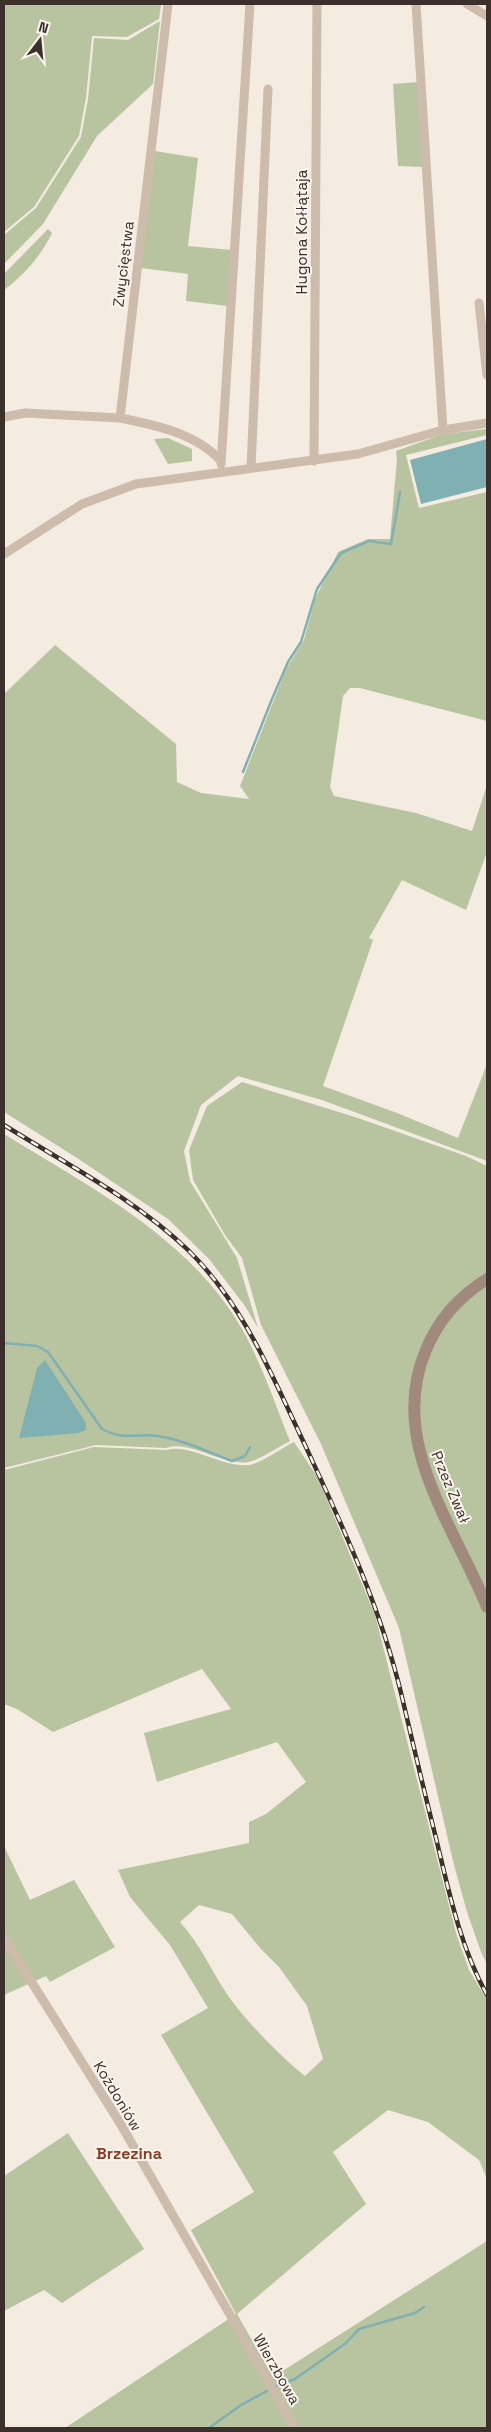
<svg xmlns="http://www.w3.org/2000/svg" width="491" height="2432" viewBox="0 0 491 2432" font-family="'Space Grotesk',sans-serif">
<rect width="100%" height="100%" fill="#f4ebe1"/>
<!-- green -->
<path fill="#b8c4a0" fill-rule="evenodd" d="M 4,4 L 161,4 L 159,19 L 127,37 L 92,36 L 86,98 L 79,136 L 34,207 L 4,232 Z
M 160,21 L 153,84 L 97,136 L 43,224 L 4,264 L 4,235 L 36,208 L 81,137 L 88,99 L 94,38 L 128,40 Z
M 419,82 L 424,167 L 398,166 L 393,84 Z
M 155,151 L 198,158 L 188,246 L 232,250 L 228,306 L 186,301 L 188,274 L 141,268 Z
M 48,229 L 52,233 C 40,257 25,274 4,290 L 4,274 Z
M 487,429 L 487,435 L 406,455 L 419,508 L 487,492 L 487,721 L 360,688 L 350,688 L 343,696 L 330,787 L 334,796 L 416,813 L 472,831 L 487,785 L 487,852 L 466,910 L 402,880 L 369,938 L 373,940 L 323,1086 L 397,1113 L 458,1138 L 487,1064 L 487,1161 L 322,1100 L 238,1076 L 201,1105 L 184,1151 L 190,1181 L 237,1258 L 258,1328 L 245,1306 L 209,1259 L 168,1219 L 77,1158 L 4,1112 L 4,694 L 55,645 L 176,744 L 177,782 L 201,793 L 249,799 L 240,786 L 286,669 L 304,640 L 315,599 L 338,552 L 368,539 L 390,539 L 397,459 L 396,451 L 443,434 Z
M 168,438 L 192,449 L 192,461 L 168,464 L 154,439 Z
M 242,1082 L 358,1118 L 466,1156 L 487,1166 L 487,1964 L 481,1952 L 467,1912 L 453,1861 L 399,1628 L 321,1444 L 261,1325 L 242,1258 L 225,1235 L 193,1180 L 189,1150 L 207,1106 Z
M 4,1134 C 91,1188 189,1237 242,1329 C 262,1364 275,1404 290,1441 C 280,1446 259,1460 249,1462 C 223,1466 189,1439 166,1448 L 96,1445 L 4,1468 Z
M 294,1442 L 318,1478 L 375,1615 L 456,1933 L 469,1970 L 487,2000 L 487,2179 L 479,2160 L 428,2122 L 388,2110 L 333,2152 L 366,2204 L 237,2314 L 273,2377 L 487,2241 L 487,2428 L 65,2428 L 236,2314 L 191,2230 L 254,2192 L 161,2035 L 208,2008 L 170,1945 L 130,1897 L 118,1870 L 249,1843 L 249,1822 L 266,1814 L 306,1782 L 277,1742 L 157,1782 L 144,1733 L 231,1709 L 202,1669 L 53,1732 L 17,1709 L 4,1704 L 4,1470 L 94,1447 L 167,1450 C 189,1443 223,1468 249,1465 C 260,1464 283,1447 294,1442 ZM 199,1905 L 232,1914 L 261,1949 L 279,1967 L 307,2006 L 323,2059 L 305,2076 C 282,2058 243,2018 227,1994 C 211,1970 200,1944 180,1922 Z
M 4,1846 L 30,1900 L 74,1880 L 115,1947 L 50,1982 L 46,1976 L 4,1995 Z
M 68,2133 L 144,2249 L 62,2303 L 44,2290 L 4,2311 L 4,2176 Z"/>
<!-- water -->
<path fill="#7fb0b2" d="M 487,439 L 487,487 L 421,504 L 410,460 Z
M 45,1360 L 86,1423 L 86,1430 L 79,1433 L 19,1438 L 37,1368 Z"/>
<g fill="none" stroke-linecap="round" stroke-linejoin="round">
<!-- stream -->
<path stroke="#7fb0b2" stroke-width="2.5" d="M 243,772 L 272,699 L 288,662 L 301,642 L 317,589 L 341,553 L 369,541 L 391,544 L 400,492
M 4,1343 L 37,1346 L 48,1352 L 102,1429 C 125,1441 136,1433 158,1436 C 184,1440 208,1452 232,1461 L 245,1456 L 250,1447
M 276,2386 L 295,2379 L 346,2343 L 359,2329 L 415,2313 L 424,2307
M 209,2428 L 241,2405 L 267,2391"/>
<!-- street -->
<path stroke="#cdbbac" stroke-width="9" d="M 168,4 L 120,418 C 155,425 195,433 220,460
M 416,4 L 443,430
M 467,4 L 487,16
M 479,303 L 487,375
M 4,417 L 25,413 L 120,418
M 314,461 L 317,4
M 221,464 L 250,4
M 251,468 L 268,89
M 4,554 L 82,504 L 136,484 L 358,454 L 443,430 L 487,423
M 4,1938 L 120,2123 L 295,2428"/>
<!-- secondary -->
<path stroke="#a18a7d" stroke-width="12" d="M 487,1279 C 460,1296 438,1320 426,1350 C 387,1441 454,1525 487,1607"/>
<!-- rail casing -->
<g stroke="#3b302b" stroke-width="4.5">
<path id="rail" d="M 4,1125 C 66,1164 135,1199 188,1250 C 244,1305 272,1376 305,1445 C 343,1527 381,1608 402,1697 C 413,1744 424,1791 436,1838 C 449,1892 460,1946 487,1995"/>
</g>
<!-- rail -->
<use href="#rail" stroke="#fbf5ee" stroke-width="2.5" stroke-dasharray="8" stroke-linecap="butt"/>
</g>
<g text-anchor="middle" dominant-baseline="central" stroke-width="4" stroke-linejoin="round" paint-order="stroke">
<!-- street labels -->
<g font-size="15" fill="#3b302b" stroke="#fbf5ee">
<text transform="translate(301 232) rotate(-90)">Hugona Kołłątaja</text>
<text transform="translate(123 264) rotate(-83)">Zwycięstwa</text>
<text transform="translate(451 1487) rotate(67)">Przez Zwał</text>
<text transform="translate(118 2096) rotate(59)">Kożdoniów</text>
<text transform="translate(277 2369) rotate(60)">Wierzbowa</text>
</g>
<!-- neighbourhood labels -->
<g font-size="16" font-weight="bold" fill="#8c3b22" stroke="#fbf5ee">
<text x="129" y="2153">Brzezina</text>
</g>
</g>
<!-- border -->
<rect width="491" height="2432" fill="none" stroke="#3b302b" stroke-width="10"/>
<!-- north arrow -->
<g transform="translate(40 40) rotate(16)" stroke="#fbf5ee" stroke-width="4" paint-order="stroke">
<path d="M0-4L9 19L0 12L-9 19Z" fill="#3b302b"/>
<text y="-8" font-size="14" font-weight="bold" text-anchor="middle" fill="#3b302b">N</text>
</g>
</svg>
